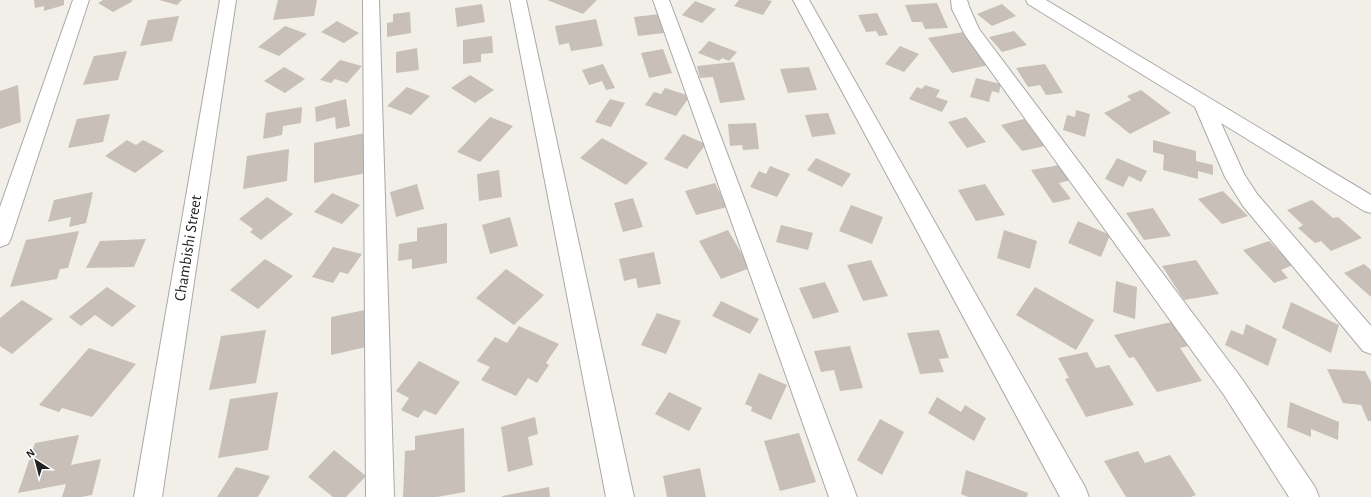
<svg xmlns="http://www.w3.org/2000/svg" width="1371" height="497" viewBox="0 0 1371 497" font-family="'Alegreya Sans',sans-serif">
<rect width="100%" height="100%" fill="#f2efe9"/>
<!-- building -->
<path fill="#c7bfb8" d="M 34,0 L 64,0 L 64,5 L 44,11 L 44,6 L 35,8 Z
M 103,0 L 131,0 L 133,1 L 113,12 L 98,3 Z
M 159,0 L 182,0 L 177,5 Z
M 278,0 L 317,0 L 314,16 L 273,20 Z
M 547,0 L 597,0 L 583,14 Z
M 739,0 L 767,0 L 772,1 L 763,15 L 734,6 Z
M 695,1 L 716,9 L 702,23 L 682,15 Z
M 937,3 L 948,28 L 925,29 L 922,22 L 912,22 L 905,5 Z
M 482,4 L 485,22 L 457,27 L 455,8 Z
M 1002,4 L 1016,16 L 992,26 L 977,14 Z
M 410,12 L 411,33 L 387,37 L 387,23 L 393,22 L 393,14 Z
M 877,13 L 888,35 L 879,36 L 876,31 L 866,32 L 858,15 Z
M 660,14 L 664,33 L 638,36 L 634,17 Z
M 179,16 L 172,41 L 140,46 L 148,20 Z
M 596,19 L 603,46 L 571,51 L 569,43 L 559,45 L 555,26 Z
M 337,21 L 359,33 L 344,43 L 321,32 Z
M 285,26 L 307,34 L 279,56 L 258,47 Z
M 1014,31 L 1027,45 L 1002,52 L 989,37 Z
M 964,32 L 989,65 L 952,73 L 928,38 Z
M 492,36 L 493,53 L 481,54 L 481,62 L 463,64 L 463,40 Z
M 709,41 L 737,52 L 729,61 L 722,58 L 719,61 L 698,53 Z
M 900,46 L 919,54 L 904,72 L 885,64 Z
M 417,48 L 419,70 L 396,73 L 396,52 Z
M 663,49 L 672,73 L 649,78 L 641,53 Z
M 127,51 L 118,80 L 83,85 L 94,56 Z
M 340,60 L 362,66 L 347,83 L 335,79 L 331,83 L 320,80 Z
M 734,62 L 745,100 L 720,103 L 713,77 L 700,78 L 697,66 Z
M 603,64 L 615,88 L 606,90 L 602,81 L 589,85 L 582,70 Z
M 1045,64 L 1063,93 L 1046,95 L 1040,85 L 1028,87 L 1016,68 Z
M 284,67 L 305,79 L 285,93 L 264,81 Z
M 809,67 L 817,90 L 788,93 L 780,69 Z
M 470,75 L 494,90 L 475,103 L 451,88 Z
M 976,78 L 1001,84 L 999,93 L 992,91 L 989,102 L 970,97 Z
M 18,85 L 21,122 L 0,129 L 0,91 Z
M 925,85 L 940,90 L 936,97 L 948,101 L 942,112 L 909,99 L 917,87 L 922,89 Z
M 407,87 L 430,96 L 411,115 L 387,106 Z
M 665,88 L 690,96 L 676,116 L 645,105 L 654,92 L 661,94 Z
M 1141,90 L 1171,113 L 1130,134 L 1104,113 L 1131,100 L 1127,96 Z
M 346,99 L 350,126 L 336,129 L 335,117 L 316,122 L 315,107 Z
M 610,99 L 625,103 L 611,127 L 595,122 Z
M 302,107 L 301,123 L 283,126 L 282,135 L 263,139 L 266,113 Z
M 1076,110 L 1090,114 L 1085,137 L 1063,130 L 1067,115 L 1075,117 Z
M 828,113 L 836,134 L 812,137 L 805,115 Z
M 110,114 L 103,142 L 68,148 L 77,119 Z
M 490,117 L 513,126 L 480,162 L 457,152 Z
M 966,117 L 986,142 L 967,148 L 948,122 Z
M 1024,119 L 1045,146 L 1022,151 L 1001,125 Z
M 756,123 L 759,149 L 743,150 L 742,145 L 730,146 L 728,124 Z
M 365,133 L 367,173 L 314,183 L 314,143 Z
M 683,134 L 706,144 L 687,169 L 664,159 Z
M 602,138 L 648,163 L 626,185 L 580,158 Z
M 127,140 L 136,145 L 143,140 L 164,151 L 135,173 L 105,156 Z
M 1153,140 L 1196,151 L 1196,161 L 1213,165 L 1213,175 L 1198,171 L 1198,179 L 1163,170 L 1164,155 L 1153,152 Z
M 289,149 L 287,181 L 243,189 L 247,156 Z
M 816,158 L 851,174 L 842,187 L 807,170 Z
M 1117,158 L 1147,171 L 1141,182 L 1129,176 L 1123,187 L 1105,179 Z
M 1060,165 L 1071,180 L 1059,183 L 1071,199 L 1053,203 L 1031,170 Z
M 770,166 L 790,174 L 777,197 L 750,187 L 759,171 L 766,174 Z
M 499,170 L 502,197 L 479,201 L 477,174 Z
M 715,183 L 727,207 L 696,215 L 685,191 Z
M 417,184 L 424,209 L 396,217 L 390,192 Z
M 985,184 L 1005,215 L 976,221 L 958,190 Z
M 1223,191 L 1248,216 L 1222,224 L 1198,199 Z
M 93,192 L 86,223 L 69,227 L 71,217 L 48,222 L 54,200 Z
M 332,193 L 360,205 L 342,224 L 314,212 Z
M 267,197 L 293,214 L 261,240 L 250,232 L 253,229 L 239,219 Z
M 633,198 L 643,227 L 623,232 L 614,203 Z
M 1312,200 L 1333,218 L 1338,217 L 1362,238 L 1331,251 L 1321,241 L 1315,243 L 1298,228 L 1303,225 L 1287,210 Z
M 851,205 L 883,217 L 872,244 L 839,231 Z
M 1153,208 L 1171,236 L 1144,240 L 1126,213 Z
M 510,217 L 518,246 L 490,254 L 482,225 Z
M 1078,221 L 1110,235 L 1101,257 L 1068,243 Z
M 447,223 L 447,263 L 412,269 L 412,259 L 398,261 L 399,244 L 417,241 L 417,228 Z
M 781,225 L 813,233 L 808,250 L 776,242 Z
M 728,230 L 750,268 L 721,279 L 699,241 Z
M 1004,230 L 1037,241 L 1030,269 L 997,258 Z
M 79,231 L 68,268 L 60,269 L 57,279 L 10,287 L 26,240 Z
M 146,239 L 134,267 L 86,268 L 100,241 Z
M 1269,241 L 1293,265 L 1281,270 L 1288,278 L 1274,283 L 1243,250 Z
M 333,247 L 362,254 L 348,274 L 340,272 L 333,283 L 312,277 Z
M 654,252 L 661,284 L 638,288 L 636,278 L 624,281 L 619,259 Z
M 265,259 L 293,276 L 258,309 L 230,290 Z
M 871,260 L 888,296 L 863,301 L 847,265 Z
M 1196,260 L 1219,294 L 1184,300 L 1162,266 Z
M 1364,264 L 1371,270 L 1371,297 L 1344,273 Z
M 506,269 L 544,295 L 514,325 L 476,298 Z
M 1116,281 L 1137,287 L 1135,319 L 1113,312 Z
M 825,282 L 839,312 L 813,319 L 799,288 Z
M 107,287 L 136,306 L 112,327 L 95,315 L 81,326 L 69,317 Z
M 1035,287 L 1094,320 L 1076,350 L 1016,315 Z
M 22,300 L 53,319 L 12,354 L 0,346 L 0,318 Z
M 721,301 L 759,319 L 750,334 L 712,316 Z
M 1291,302 L 1339,325 L 1331,353 L 1282,328 Z
M 365,310 L 366,347 L 331,355 L 331,317 Z
M 657,313 L 681,321 L 666,354 L 641,345 Z
M 1176,321 L 1193,345 L 1180,348 L 1202,381 L 1157,392 L 1134,357 L 1129,358 L 1114,335 Z
M 1246,324 L 1277,339 L 1268,366 L 1225,345 L 1231,330 L 1243,335 Z
M 519,326 L 559,344 L 546,363 L 549,365 L 537,383 L 528,378 L 516,396 L 481,380 L 490,367 L 477,361 L 495,337 L 507,343 Z
M 266,330 L 256,383 L 209,390 L 221,336 Z
M 939,330 L 949,358 L 939,359 L 944,372 L 920,374 L 907,333 Z
M 850,346 L 863,388 L 840,391 L 834,370 L 821,372 L 814,351 Z
M 89,348 L 136,364 L 92,417 L 62,408 L 59,412 L 39,405 Z
M 1087,352 L 1096,368 L 1109,365 L 1134,405 L 1086,417 L 1065,379 L 1069,378 L 1058,358 Z
M 419,361 L 460,382 L 436,415 L 424,410 L 418,418 L 401,410 L 409,398 L 396,391 Z
M 1327,369 L 1365,371 L 1371,382 L 1371,421 L 1368,421 L 1361,405 L 1343,403 Z
M 759,373 L 787,385 L 771,420 L 751,411 L 752,407 L 745,404 Z
M 278,392 L 268,450 L 218,458 L 230,399 Z
M 669,392 L 702,408 L 689,431 L 655,414 Z
M 937,397 L 961,412 L 965,405 L 986,418 L 974,441 L 928,413 Z
M 1290,402 L 1339,422 L 1338,440 L 1311,429 L 1311,437 L 1287,427 Z
M 535,417 L 538,434 L 528,437 L 533,465 L 508,472 L 501,427 Z
M 880,419 L 904,432 L 882,475 L 857,460 Z
M 464,428 L 465,492 L 437,497 L 403,497 L 405,451 L 415,450 L 415,436 Z
M 799,433 L 816,482 L 780,491 L 764,441 Z
M 79,435 L 71,465 L 101,459 L 92,495 L 81,497 L 62,497 L 66,484 L 18,493 L 35,443 Z
M 334,450 L 366,476 L 346,497 L 333,497 L 308,477 Z
M 1138,451 L 1145,463 L 1170,455 L 1196,495 L 1191,497 L 1126,497 L 1104,461 Z
M 236,467 L 270,476 L 258,497 L 217,497 Z
M 700,468 L 706,497 L 667,497 L 663,476 Z
M 966,470 L 1028,493 L 1027,497 L 968,497 L 961,494 Z
M 549,487 L 550,497 L 502,497 L 502,496 Z"/>
<g fill="none" stroke-linecap="round" stroke-linejoin="round">
<!-- minor casing -->
<g stroke="#a9a9a9" stroke-width="2">
<path id="minor" d="M 73,0 L 89,0 L 11,238 L 8,244 L 0,247 L 0,207 Z
M 220,0 L 236,0 L 162,497 L 134,497 Z
M 363,0 L 379,0 L 394,497 L 366,497 Z
M 510,0 L 526,0 L 634,497 L 606,497 Z
M 653,0 L 669,0 L 857,497 L 829,497 Z
M 793,0 L 809,0 L 1085,487 L 1089,497 L 1060,497 Z
M 951,0 L 967,0 L 970,9 L 979,29 L 1242,379 L 1315,487 L 1319,497 L 1289,497 L 1224,395 L 965,35 L 952,9 Z
M 1026,0 L 1046,0 L 1371,195 L 1371,213 L 1364,211 L 1221,123 L 1244,174 L 1257,194 L 1371,326 L 1371,354 L 1363,351 L 1243,206 L 1225,177 L 1195,107 L 1028,4 Z"/>
</g>
<!-- minor -->
<use href="#minor" fill="#fff" fill-rule="evenodd"/>
</g>
<g text-anchor="middle" dominant-baseline="central" stroke-width="3" stroke-linejoin="round" paint-order="stroke">
<!-- street labels -->
<g font-size="16" fill="#222" stroke="#fff">
<text transform="translate(188 248) rotate(-81)">Chambishi Street</text>
</g>
</g>
<!-- north arrow -->
<g transform="translate(36 461) rotate(324)" stroke="#ffffff" stroke-width="3" paint-order="stroke">
<path d="M0-3L7 15L0 10L-7 15Z" fill="#222222"/>
<text y="-6" font-size="11" font-weight="bold" text-anchor="middle" fill="#222222">N</text>
</g>
</svg>
